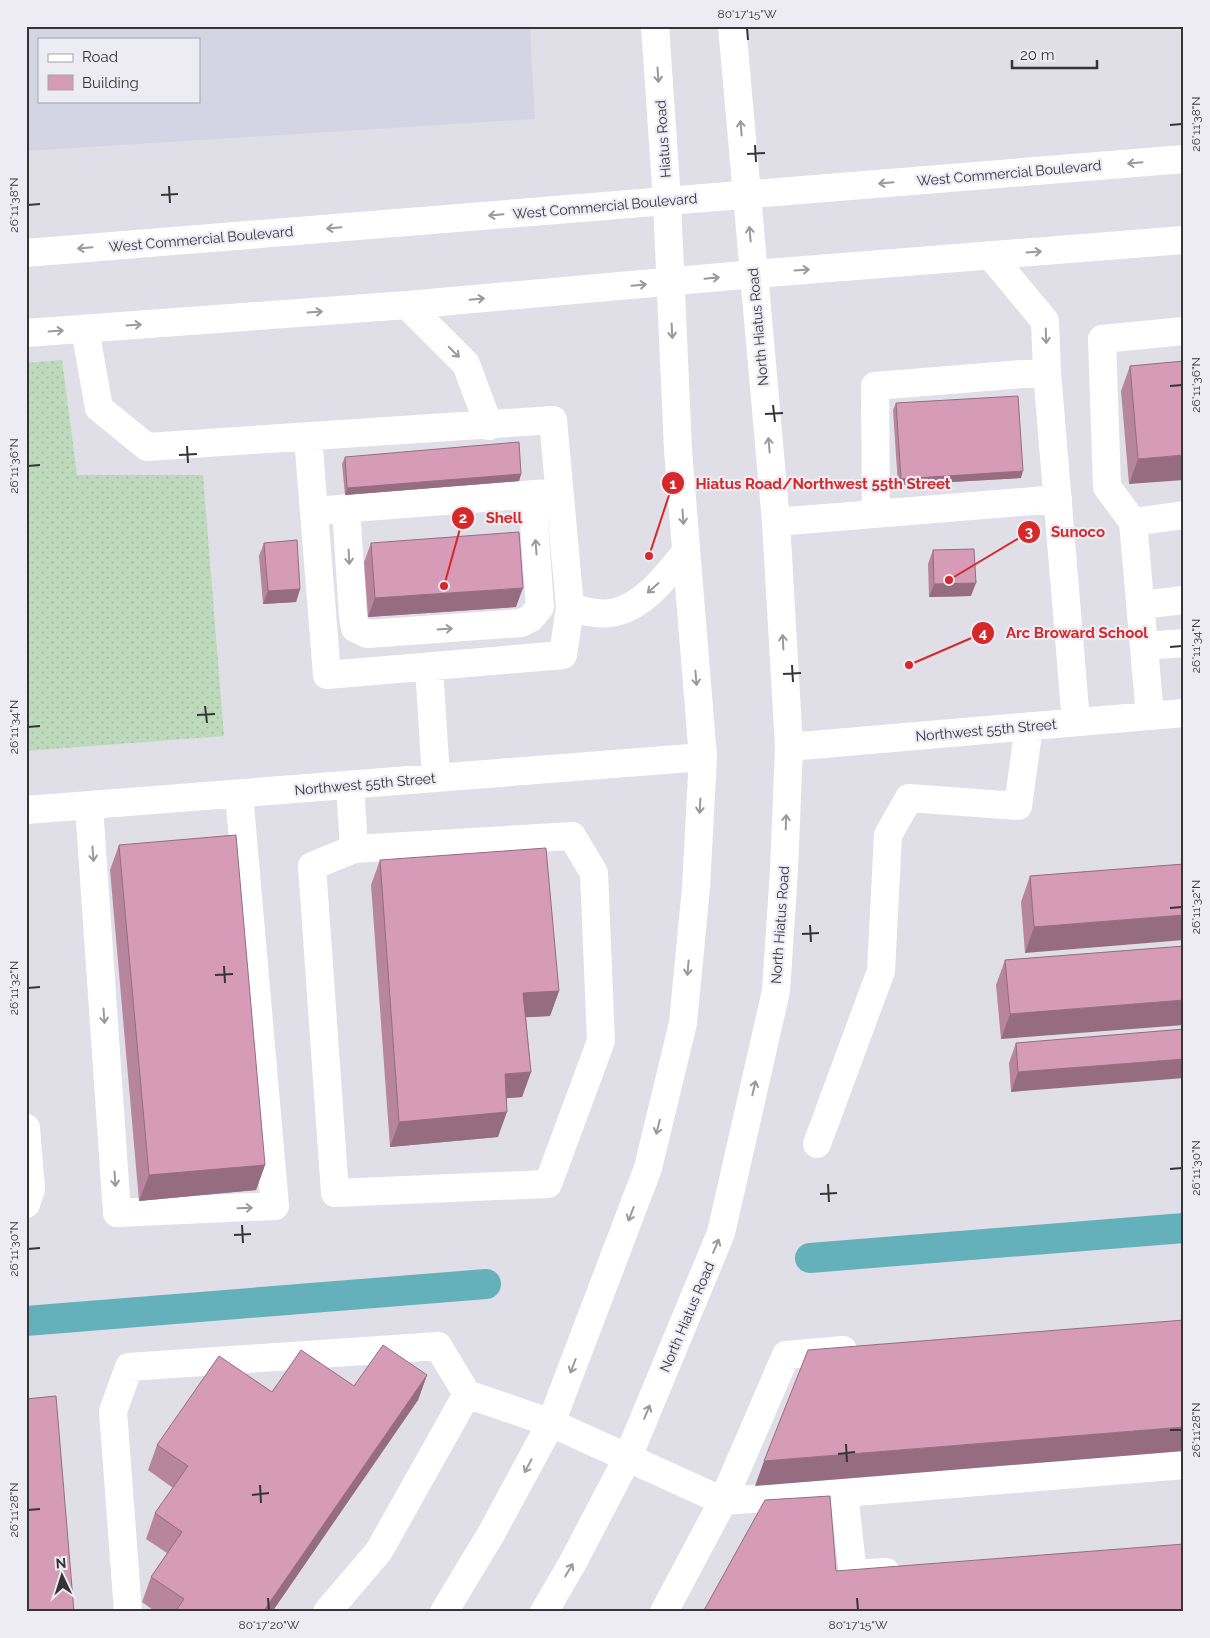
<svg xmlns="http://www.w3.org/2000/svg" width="1210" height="1638" viewBox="0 0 1210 1638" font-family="Raleway,sans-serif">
<defs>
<pattern id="grass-dots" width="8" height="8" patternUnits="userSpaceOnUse" patternTransform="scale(1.25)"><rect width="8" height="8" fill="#bedabc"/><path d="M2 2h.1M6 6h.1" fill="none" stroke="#a4bca2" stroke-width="1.8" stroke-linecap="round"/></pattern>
</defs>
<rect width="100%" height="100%" fill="#e0dfe8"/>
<!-- built -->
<path fill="#d5d4e4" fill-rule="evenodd" d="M 26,26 L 530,26 L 535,119 L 26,151 ZM 39,39 L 199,39 L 199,101 L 39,101 Z"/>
<!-- grass -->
<path fill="url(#grass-dots)" d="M 62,360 L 77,475 L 203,475 L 224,736 L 26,751 L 26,363 Z"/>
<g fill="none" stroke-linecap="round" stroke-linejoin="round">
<!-- canal -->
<path stroke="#64b1bc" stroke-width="30" d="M 810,1258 L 1184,1228
M 26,1321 L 486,1284"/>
<!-- minor -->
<path stroke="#fff" stroke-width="28" d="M 990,255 L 1045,321 L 1047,372 L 1076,722
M 407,305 L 466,364 L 489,426
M 85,329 L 99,408 L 147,447 L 553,420 L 570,607 L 563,655 L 327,675 L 308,437
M 346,508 L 353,616 L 355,628 L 367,634 L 521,623 L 531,618 L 540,607 L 532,495
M 327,510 L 549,493
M 876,514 L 875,386 L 1047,372
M 776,522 L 1058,499
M 1133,522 L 1184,515
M 1140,605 L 1184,600
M 570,607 C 584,611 601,616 616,612 C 645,605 667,575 686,552
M 1144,646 L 1184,643
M 429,667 L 436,778
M 1150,716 L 1133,522 L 1107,487 L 1102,339 L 1184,331
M 789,747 L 1184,713
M 350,785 L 354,849 L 572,836 L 594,873 L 601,1041 L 548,1184 L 335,1193 L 312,866 L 354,849
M 89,806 L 117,1213 L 275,1206 L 239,794
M 26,810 L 703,757
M 26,1128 L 31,1189 L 26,1204
M 817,1144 L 881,971 L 888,835 L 909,798 L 1018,806 L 1029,726
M 843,1350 L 786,1355 L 723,1501 L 844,1493 L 853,1574 L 886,1572
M 844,1493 L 1184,1465
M 128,1612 L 113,1411 L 129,1367 L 438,1346 L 467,1394 L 551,1423 L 723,1501 L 664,1612
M 327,1612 L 379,1551 L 467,1394"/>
<!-- major -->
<path stroke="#fff" stroke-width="28" d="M 444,1612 L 491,1534 L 551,1423 L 648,1168 L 683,1023 L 696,888 L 703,757 L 678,450 L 667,201 L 655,26
M 544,1612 L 572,1564 L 628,1457 L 721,1233 L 776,991 L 784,870 L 789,747 L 776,522 L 732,26"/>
<!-- highway -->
<path stroke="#fff" stroke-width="28" d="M 26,253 L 1184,159
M 26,333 L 407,305 L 754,274 L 1184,240"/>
</g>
<!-- wall -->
<path fill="#b7859d" d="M 1184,361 L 1129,484 L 1121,391 L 1130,366 Z
M 896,403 L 1021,478 L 898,485 L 893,410 Z
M 345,457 L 521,474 L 519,481 L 345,495 L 342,464 Z
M 264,543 L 300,589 L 296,602 L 263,604 L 259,556 Z
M 371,543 L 516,607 L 368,617 L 364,562 Z
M 933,550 L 971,596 L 929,597 L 928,564 Z
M 119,845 L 265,1165 L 256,1190 L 139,1201 L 110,870 Z
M 380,860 L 559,991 L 550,1016 L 526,1017 L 531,1072 L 522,1097 L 506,1098 L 498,1137 L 390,1147 L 371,885 Z
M 1184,864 L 1025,953 L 1021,902 L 1030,876 Z
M 1184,946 L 1001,1039 L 996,985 L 1005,960 Z
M 1184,1029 L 1011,1092 L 1009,1063 L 1016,1043 Z
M 427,1375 L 418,1400 L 272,1612 L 156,1612 L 142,1602 L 151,1577 L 167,1553 L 146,1539 L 155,1513 L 173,1488 L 148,1470 L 157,1445 L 272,1392 L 354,1386 Z"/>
<!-- shaded-wall -->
<path fill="#956c80" d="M 1184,455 L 1184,480 L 1129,484 L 1138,459 Z
M 1023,471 L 1021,478 L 898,485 L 901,479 Z
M 521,474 L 519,481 L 345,495 L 347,488 Z
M 976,583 L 971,596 L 929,597 L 934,584 Z
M 523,588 L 516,607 L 368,617 L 375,598 Z
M 300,589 L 296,602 L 263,604 L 268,591 Z
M 1184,915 L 1184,940 L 1025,953 L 1034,927 Z
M 559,991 L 550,1016 L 514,1018 L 523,993 Z
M 1184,1000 L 1184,1025 L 1001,1039 L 1010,1014 Z
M 1184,1059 L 1184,1078 L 1011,1092 L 1018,1072 Z
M 531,1072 L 522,1097 L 496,1099 L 505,1074 Z
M 507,1112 L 498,1137 L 390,1147 L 399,1122 Z
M 265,1165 L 256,1190 L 139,1201 L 149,1175 Z
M 427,1375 L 418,1400 L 272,1612 L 263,1612 Z
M 1184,1427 L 1184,1451 L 755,1486 L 764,1461 Z"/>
<!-- building -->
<path fill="#d59bb7" stroke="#956c80" d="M 1184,361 L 1184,455 L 1138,459 L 1130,366 Z
M 1018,396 L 1023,471 L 901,479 L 896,403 Z
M 519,442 L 521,474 L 347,488 L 345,457 Z
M 519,532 L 523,588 L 375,598 L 371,543 Z
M 297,540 L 300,589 L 268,591 L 264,543 Z
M 974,549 L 976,583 L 934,584 L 933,550 Z
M 236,835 L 265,1165 L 149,1175 L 119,845 Z
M 546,848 L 559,991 L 523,993 L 531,1072 L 505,1074 L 507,1112 L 399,1122 L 380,860 Z
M 1184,864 L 1184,915 L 1034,927 L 1030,876 Z
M 1184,946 L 1184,1000 L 1010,1014 L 1005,960 Z
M 1184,1029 L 1184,1059 L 1018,1072 L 1016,1043 Z
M 1184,1320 L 1184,1427 L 764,1461 L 808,1350 Z
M 383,1345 L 427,1375 L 263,1612 L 175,1612 L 184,1599 L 151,1577 L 182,1532 L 155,1513 L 188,1466 L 157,1445 L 219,1356 L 272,1392 L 301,1350 L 354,1386 Z
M 56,1396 L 74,1612 L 26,1612 L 26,1399 Z
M 830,1496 L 836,1571 L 1184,1544 L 1184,1612 L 703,1612 L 765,1500 Z"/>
<!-- one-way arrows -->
<defs><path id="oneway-shaft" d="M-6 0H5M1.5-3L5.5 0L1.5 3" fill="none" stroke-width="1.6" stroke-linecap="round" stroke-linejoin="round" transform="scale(1.25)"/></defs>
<g stroke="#9a9a9c">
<use href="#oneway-shaft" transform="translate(658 75) rotate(86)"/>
<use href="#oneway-shaft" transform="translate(741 128) rotate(-95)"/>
<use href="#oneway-shaft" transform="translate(1135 163) rotate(175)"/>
<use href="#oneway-shaft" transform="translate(886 183) rotate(175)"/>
<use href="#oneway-shaft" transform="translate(496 215) rotate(175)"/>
<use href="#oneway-shaft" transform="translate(334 228) rotate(175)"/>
<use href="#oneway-shaft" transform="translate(750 234) rotate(-95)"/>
<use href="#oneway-shaft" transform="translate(85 248) rotate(175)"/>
<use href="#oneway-shaft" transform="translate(1034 252) rotate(-4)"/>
<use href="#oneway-shaft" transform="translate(802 270) rotate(-4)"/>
<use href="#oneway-shaft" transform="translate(712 278) rotate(-6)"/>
<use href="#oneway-shaft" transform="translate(639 285) rotate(-5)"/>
<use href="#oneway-shaft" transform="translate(477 299) rotate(-5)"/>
<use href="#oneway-shaft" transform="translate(315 312) rotate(-4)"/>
<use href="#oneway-shaft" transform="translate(134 325) rotate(-4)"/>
<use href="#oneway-shaft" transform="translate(56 331) rotate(-4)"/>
<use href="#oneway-shaft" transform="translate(672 331) rotate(87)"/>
<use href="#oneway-shaft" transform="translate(1046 336) rotate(88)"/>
<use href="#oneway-shaft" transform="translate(454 352) rotate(45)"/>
<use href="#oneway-shaft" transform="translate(769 445) rotate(-95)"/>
<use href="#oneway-shaft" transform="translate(683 517) rotate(86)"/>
<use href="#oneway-shaft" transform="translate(536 547) rotate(-94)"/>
<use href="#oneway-shaft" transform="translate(349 557) rotate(87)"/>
<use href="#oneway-shaft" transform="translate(653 588) rotate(139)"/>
<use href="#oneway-shaft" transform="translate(445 629) rotate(-4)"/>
<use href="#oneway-shaft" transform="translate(783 642) rotate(-93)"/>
<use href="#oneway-shaft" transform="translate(696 678) rotate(85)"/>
<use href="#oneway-shaft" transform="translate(700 806) rotate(93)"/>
<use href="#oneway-shaft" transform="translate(786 822) rotate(-88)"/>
<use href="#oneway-shaft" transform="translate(93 854) rotate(86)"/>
<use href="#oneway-shaft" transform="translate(688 968) rotate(95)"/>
<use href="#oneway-shaft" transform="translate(104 1016) rotate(86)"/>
<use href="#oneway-shaft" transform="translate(754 1088) rotate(-77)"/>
<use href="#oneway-shaft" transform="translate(658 1127) rotate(104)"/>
<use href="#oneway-shaft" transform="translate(115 1179) rotate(86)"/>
<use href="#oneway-shaft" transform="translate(245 1208) rotate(-2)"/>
<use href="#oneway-shaft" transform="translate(631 1214) rotate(111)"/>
<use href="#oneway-shaft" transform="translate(716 1246) rotate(-67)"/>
<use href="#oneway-shaft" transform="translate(573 1366) rotate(111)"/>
<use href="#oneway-shaft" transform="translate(647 1412) rotate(-67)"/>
<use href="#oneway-shaft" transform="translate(528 1466) rotate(118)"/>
<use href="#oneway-shaft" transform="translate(569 1570) rotate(-59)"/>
</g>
<!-- ticks -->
<path fill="none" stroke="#353538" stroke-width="2" d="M 747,28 L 748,40M 1170,125 L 1182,124M 755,145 L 756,162M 747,154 L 765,153M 169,186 L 170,203M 161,195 L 178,194M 28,205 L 40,204M 1170,386 L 1182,385M 773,405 L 775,422M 765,414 L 783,413M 187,446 L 188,463M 179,455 L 197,454M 28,466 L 40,465M 1170,647 L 1182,646M 792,665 L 793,682M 783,674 L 801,673M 205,706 L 207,723M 197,715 L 215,714M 28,727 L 40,726M 1170,908 L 1182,907M 810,925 L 811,942M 802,934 L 819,933M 224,966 L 225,983M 215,975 L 233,974M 28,988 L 40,987M 1170,1169 L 1182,1168M 828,1184 L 829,1202M 820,1194 L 837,1193M 242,1225 L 243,1243M 234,1235 L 251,1234M 28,1249 L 40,1248M 1170,1430 L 1182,1430M 846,1444 L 847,1462M 838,1454 L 855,1452M 260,1485 L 261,1503M 252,1495 L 269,1493M 28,1510 L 40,1509M 268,1598 L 269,1610M 857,1598 L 858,1610"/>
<g text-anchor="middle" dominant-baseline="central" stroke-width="4.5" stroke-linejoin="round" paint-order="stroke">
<!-- street labels -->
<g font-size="14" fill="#353538" stroke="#edecf5">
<text transform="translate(663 139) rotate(-94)">Hiatus Road</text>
<text transform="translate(1009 173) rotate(-5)">West Commercial Boulevard</text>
<text transform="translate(605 206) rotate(-5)">West Commercial Boulevard</text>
<text transform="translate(201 239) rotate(-5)">West Commercial Boulevard</text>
<text transform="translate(758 327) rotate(-95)">North Hiatus Road</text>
<text transform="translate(986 730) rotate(-5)">Northwest 55th Street</text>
<text transform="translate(365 784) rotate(-5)">Northwest 55th Street</text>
<text transform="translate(780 925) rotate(-86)">North Hiatus Road</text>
<text transform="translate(687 1317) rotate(-67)">North Hiatus Road</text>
</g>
</g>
<!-- callouts -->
<path fill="none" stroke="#d62828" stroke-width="2" d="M649 556L673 483M444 586L463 518M949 580L1029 532M909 665L983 633"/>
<g fill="#d62828" stroke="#edecf5" stroke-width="2">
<circle cx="649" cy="556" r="5"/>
<circle cx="444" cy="586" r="5"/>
<circle cx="949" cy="580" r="5"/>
<circle cx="909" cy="665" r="5"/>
<circle cx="673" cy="483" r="12"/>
<circle cx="463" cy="518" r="12"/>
<circle cx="1029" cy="532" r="12"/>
<circle cx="983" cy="633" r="12"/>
</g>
<g font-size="15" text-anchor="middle" font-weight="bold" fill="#fff">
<text x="673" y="489">1</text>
<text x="463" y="523">2</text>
<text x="1029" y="537">3</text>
<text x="983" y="638">4</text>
</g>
<g font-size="15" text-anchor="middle" font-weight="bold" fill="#d62828" stroke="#edecf5" stroke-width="4.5" stroke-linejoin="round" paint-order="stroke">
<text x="823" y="489">Hiatus Road/Northwest 55th Street</text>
<text x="504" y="523">Shell</text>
<text x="1078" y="537">Sunoco</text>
<text x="1077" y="638">Arc Broward School</text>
</g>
<!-- border -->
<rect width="1210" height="1638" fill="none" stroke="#edecf5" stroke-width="55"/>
<!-- legend -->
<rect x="38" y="38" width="162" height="65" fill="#edecf5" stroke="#a3a3a9"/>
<rect x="48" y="54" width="25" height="8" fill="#ffffff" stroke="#a3a3a9"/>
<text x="82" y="62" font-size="15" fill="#353538">Road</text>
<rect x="48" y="75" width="25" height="15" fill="#d59bb7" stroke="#a3a3a9"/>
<text x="82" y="88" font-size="15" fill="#353538">Building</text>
<!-- north arrow -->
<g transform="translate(62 1576) rotate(356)" stroke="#edecf5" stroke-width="4" paint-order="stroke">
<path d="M0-4L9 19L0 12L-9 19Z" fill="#353538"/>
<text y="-8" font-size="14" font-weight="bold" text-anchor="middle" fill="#353538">N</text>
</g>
<!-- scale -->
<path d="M1012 60v8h85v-8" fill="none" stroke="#353538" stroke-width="2.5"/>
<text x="1020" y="60" font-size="15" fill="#353538" stroke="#edecf5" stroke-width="4" paint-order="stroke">20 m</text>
<rect x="28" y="28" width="1154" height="1582" fill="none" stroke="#353538" stroke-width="2"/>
<g font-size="12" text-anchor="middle" fill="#353538">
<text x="747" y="18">80°17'15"W</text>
<text transform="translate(1196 124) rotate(-90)" y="4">26°11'38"N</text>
<text transform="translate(14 205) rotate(-90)" y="4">26°11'38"N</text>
<text transform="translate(1196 385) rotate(-90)" y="4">26°11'36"N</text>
<text transform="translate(14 466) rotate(-90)" y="4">26°11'36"N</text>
<text transform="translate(1196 646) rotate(-90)" y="4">26°11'34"N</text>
<text transform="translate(14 727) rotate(-90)" y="4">26°11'34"N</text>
<text transform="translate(1196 907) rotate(-90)" y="4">26°11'32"N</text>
<text transform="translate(14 988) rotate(-90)" y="4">26°11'32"N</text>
<text transform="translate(1196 1168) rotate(-90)" y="4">26°11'30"N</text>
<text transform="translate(14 1249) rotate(-90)" y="4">26°11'30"N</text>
<text transform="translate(1196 1430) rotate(-90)" y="4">26°11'28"N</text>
<text transform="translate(14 1510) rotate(-90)" y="4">26°11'28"N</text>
<text x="269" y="1629">80°17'20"W</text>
<text x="858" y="1629">80°17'15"W</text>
</g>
</svg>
